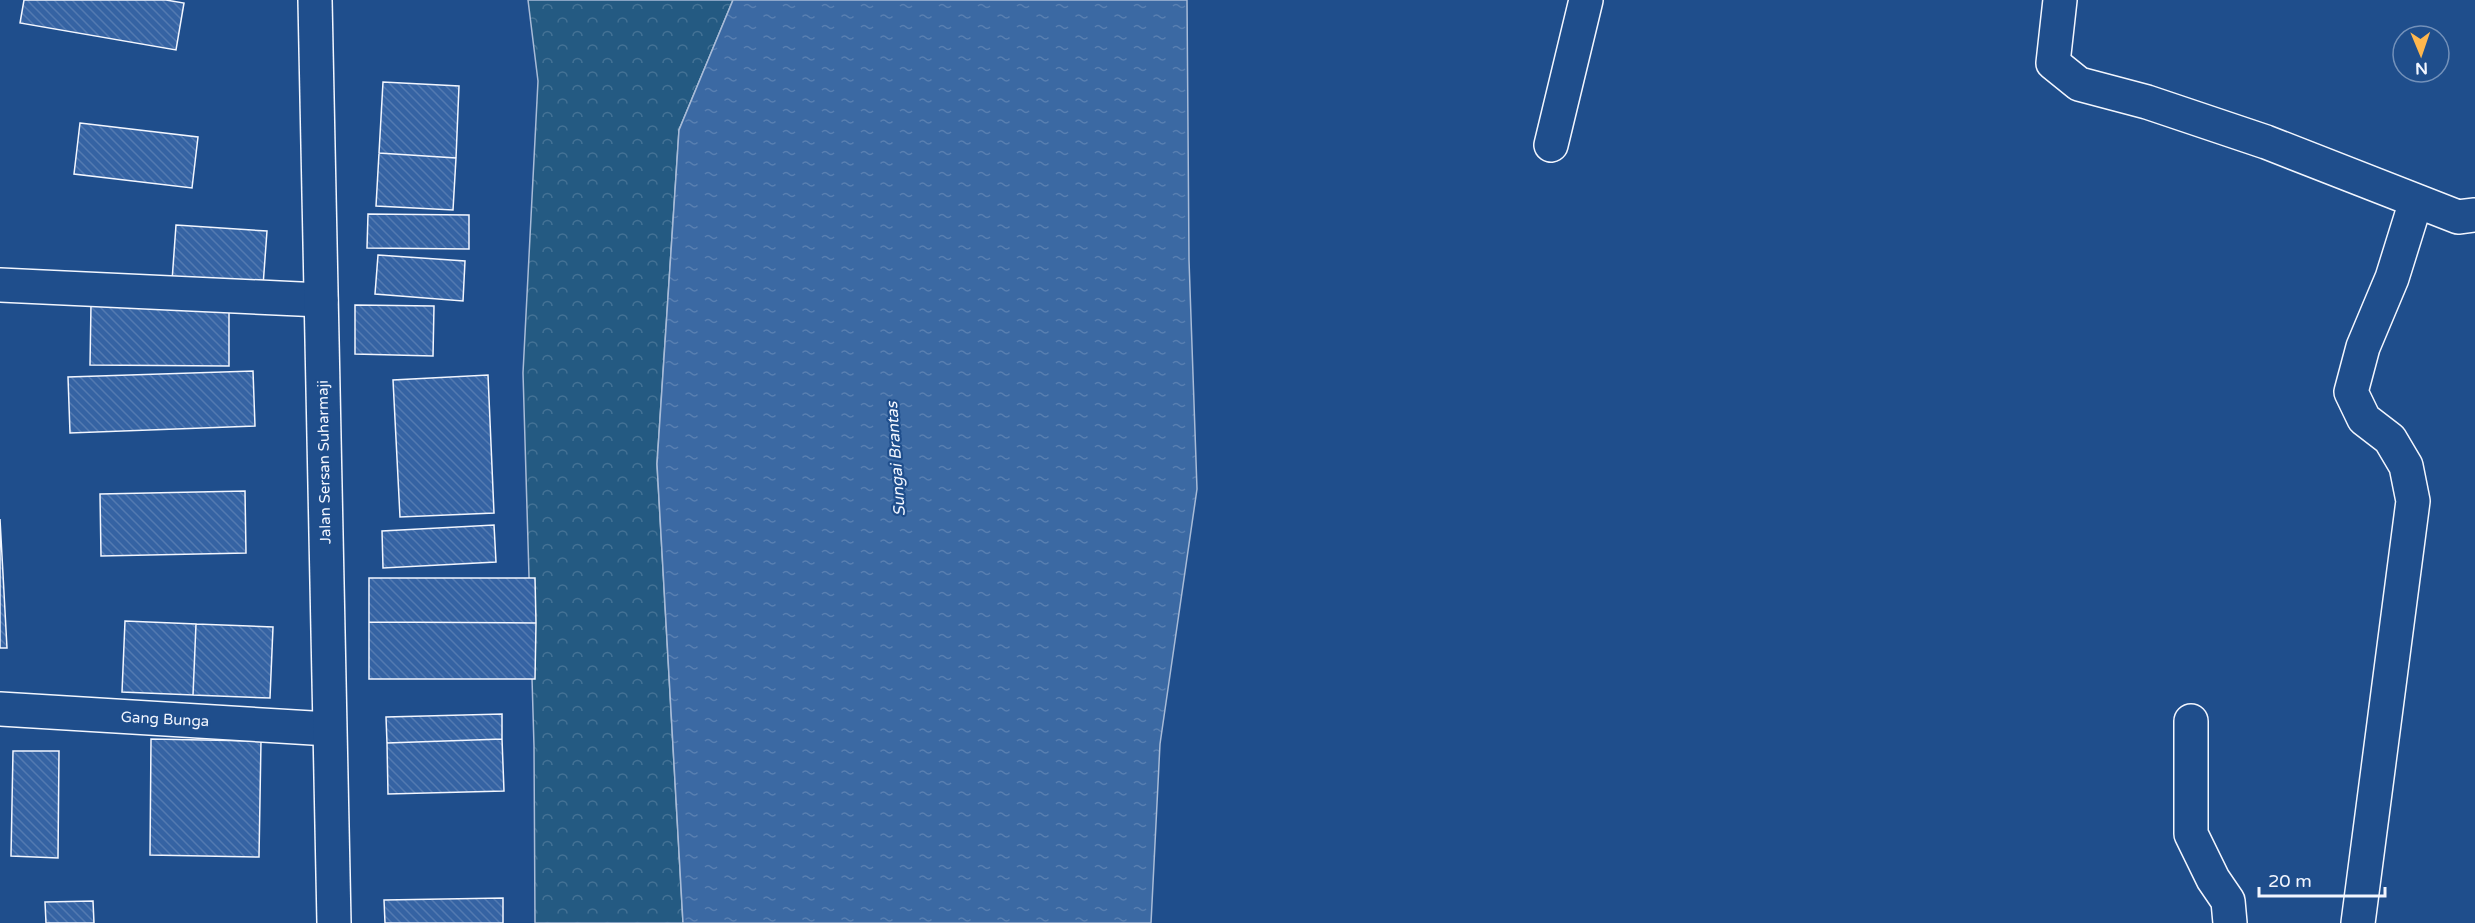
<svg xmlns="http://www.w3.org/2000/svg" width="2475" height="923" viewBox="0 0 2475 923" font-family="'Varela Round',sans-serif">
<defs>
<pattern id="forest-crowns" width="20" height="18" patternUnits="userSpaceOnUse" patternTransform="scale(1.5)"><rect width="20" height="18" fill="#245a82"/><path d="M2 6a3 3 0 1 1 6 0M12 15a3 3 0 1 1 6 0" fill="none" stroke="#447295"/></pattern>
<pattern id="water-ripples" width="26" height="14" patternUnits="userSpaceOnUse" patternTransform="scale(1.5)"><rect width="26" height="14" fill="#3b69a3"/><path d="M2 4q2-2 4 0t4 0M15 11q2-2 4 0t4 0" fill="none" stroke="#587fb1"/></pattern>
<pattern id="building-back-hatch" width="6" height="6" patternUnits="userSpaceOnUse" patternTransform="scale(1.5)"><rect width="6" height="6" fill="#3563a3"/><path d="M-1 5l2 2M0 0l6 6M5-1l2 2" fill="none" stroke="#537ab1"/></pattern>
</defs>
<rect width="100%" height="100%" fill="#1f4e8c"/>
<!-- forest -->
<path fill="url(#forest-crowns)" stroke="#a8bbd7" stroke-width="1.5" d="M 528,0 L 733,0 L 679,130 L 657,464 L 683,923 L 535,923 L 534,746 L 523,373 L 538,81 Z"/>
<!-- water -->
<path fill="url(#water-ripples)" stroke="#a8bbd7" stroke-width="1.5" d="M 733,0 L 1187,0 L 1189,260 L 1197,489 L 1160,744 L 1151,923 L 683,923 L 657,464 L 679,130 Z"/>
<!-- building -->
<path fill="url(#building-back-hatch)" stroke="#f2f6ff" stroke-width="1.5" d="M 24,0 L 166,0 L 184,3 L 176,50 L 20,23 Z
M 383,82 L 459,86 L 456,158 L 379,153 Z
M 80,123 L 198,137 L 192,188 L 74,174 Z
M 379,153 L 456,158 L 453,210 L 376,206 Z
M 368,214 L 469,215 L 469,249 L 367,248 Z
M 176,225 L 267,231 L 263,286 L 172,281 Z
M 378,255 L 465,261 L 463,301 L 375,294 Z
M 91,304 L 229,306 L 229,366 L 90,365 Z
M 355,305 L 434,306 L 433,356 L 355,354 Z
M 253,371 L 255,426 L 70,433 L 68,377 Z
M 488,375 L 494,513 L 400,517 L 393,380 Z
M 245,491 L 246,553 L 101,556 L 100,494 Z
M 0,519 L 7,648 L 0,648 Z
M 494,525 L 496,562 L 383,568 L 382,531 Z
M 369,578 L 535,578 L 536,623 L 369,622 Z
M 125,621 L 196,624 L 193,695 L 122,692 Z
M 369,622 L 536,623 L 535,679 L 369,679 Z
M 196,624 L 273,627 L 270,698 L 193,695 Z
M 502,714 L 502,739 L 387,743 L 386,717 Z
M 151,739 L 261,741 L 259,857 L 150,855 Z
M 502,739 L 504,791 L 388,794 L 387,743 Z
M 13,751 L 59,751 L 58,858 L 11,856 Z
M 503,898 L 503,923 L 385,923 L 384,900 Z
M 93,901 L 94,923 L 46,923 L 45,902 Z"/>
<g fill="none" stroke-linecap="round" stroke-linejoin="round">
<!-- street casing -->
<g stroke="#f2f6ff" stroke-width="36">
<path id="street" d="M 2060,0 L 2053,63 L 2079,84 L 2147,102 L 2266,142 L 2458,217 L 2475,215
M 1551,145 L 1586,0
M 0,285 L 321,300
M 0,709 L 329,729
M 2191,721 L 2191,834 L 2213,879 L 2228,901 L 2230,923
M 2358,923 L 2413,501 L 2406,466 L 2390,439 L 2364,419 L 2351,392 L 2363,347 L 2392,278 L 2416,201"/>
</g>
<!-- highway casing -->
<g stroke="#f2f6ff" stroke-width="36">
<path id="highway" d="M 315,0 L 334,923"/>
</g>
<!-- street -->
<use href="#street" stroke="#1f4e8c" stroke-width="33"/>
<!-- highway -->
<use href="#highway" stroke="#1f4e8c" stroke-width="33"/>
</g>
<g text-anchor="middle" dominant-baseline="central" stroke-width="4.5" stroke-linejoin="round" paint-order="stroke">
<!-- street labels -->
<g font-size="15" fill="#f2f6ff" stroke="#1f4e8c">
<text transform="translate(324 462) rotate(-91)">Jalan Sersan Suharmaji</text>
<text transform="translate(165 719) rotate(3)">Gang Bunga</text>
</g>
<!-- water labels -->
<g font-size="16" font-style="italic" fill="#f2f6ff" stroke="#1f4e8c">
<text transform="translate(896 459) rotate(-94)">Sungai Brantas</text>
</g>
</g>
<!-- north arrow -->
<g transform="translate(2421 54) rotate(178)"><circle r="28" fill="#1f4e8c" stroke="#7391ba" stroke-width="1.5"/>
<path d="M0-4.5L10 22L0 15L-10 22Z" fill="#ffb74d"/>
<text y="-9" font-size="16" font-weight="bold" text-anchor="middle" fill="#f2f6ff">N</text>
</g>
<!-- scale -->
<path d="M2259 887v9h126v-9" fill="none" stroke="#f2f6ff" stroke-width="3"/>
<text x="2268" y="887" font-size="18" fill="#f2f6ff" stroke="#1f4e8c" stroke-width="4.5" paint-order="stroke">20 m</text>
</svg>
